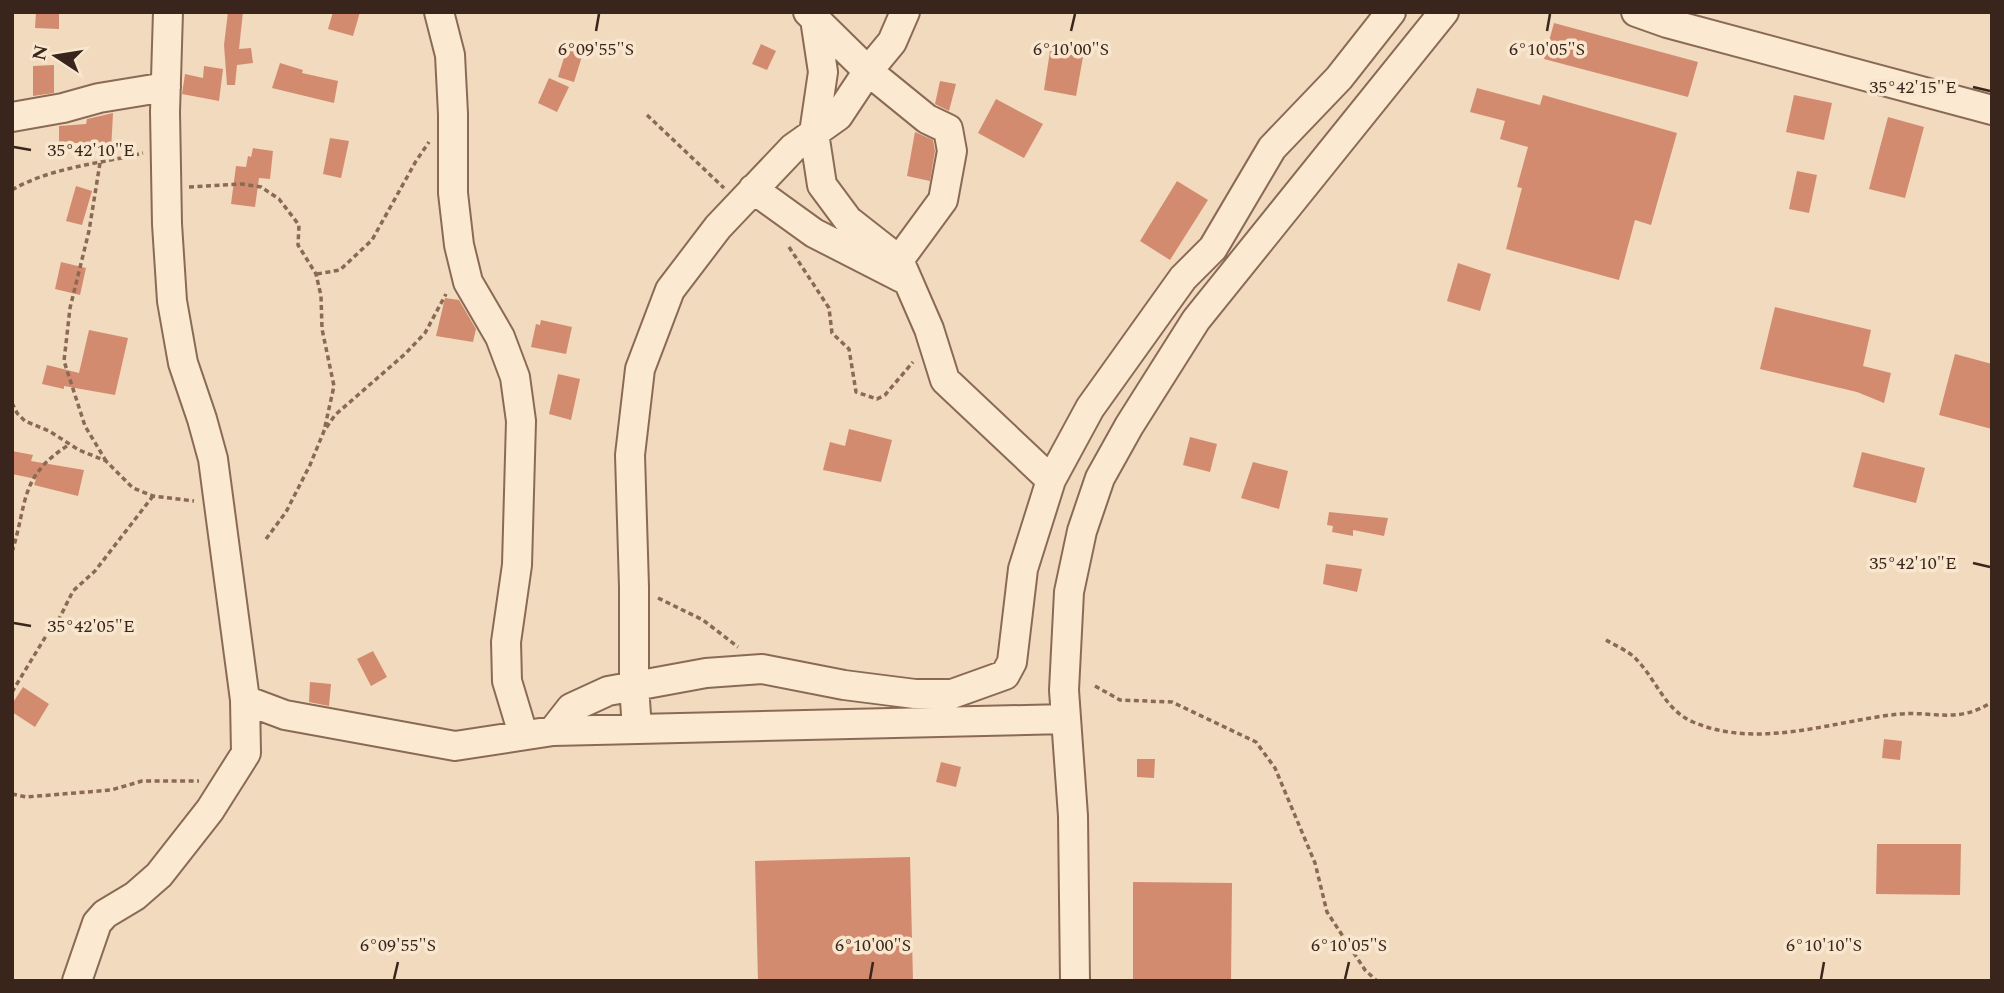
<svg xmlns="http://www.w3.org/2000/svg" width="2004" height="993" viewBox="0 0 2004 993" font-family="Spectral,serif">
<rect width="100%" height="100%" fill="#f1dabe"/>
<!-- building -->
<path fill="#d38b70" d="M 36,12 L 59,12 L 59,29 L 35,28 Z
M 228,12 L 243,12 L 239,49 L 251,48 L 253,63 L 237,65 L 235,85 L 227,85 L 224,45 Z
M 333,12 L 360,12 L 353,36 L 328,29 Z
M 1554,23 L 1698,62 L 1688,97 L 1544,59 Z
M 761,44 L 776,51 L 767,70 L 752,64 Z
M 567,48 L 583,53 L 574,82 L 558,77 Z
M 1050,51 L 1083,57 L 1076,96 L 1044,90 Z
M 280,63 L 303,70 L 302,73 L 338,81 L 334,103 L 272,88 Z
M 54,65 L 54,93 L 33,96 L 33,66 Z
M 204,66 L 223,69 L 219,101 L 182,94 L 185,74 L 203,78 Z
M 549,78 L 569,87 L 557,112 L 538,103 Z
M 940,81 L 956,84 L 949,111 L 935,104 Z
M 1477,88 L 1540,105 L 1543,95 L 1677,133 L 1651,225 L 1635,220 L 1619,280 L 1506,249 L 1522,188 L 1517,187 L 1528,147 L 1500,139 L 1505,121 L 1470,112 Z
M 1794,95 L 1832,103 L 1824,140 L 1786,132 Z
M 996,99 L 1043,124 L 1024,158 L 978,133 Z
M 113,113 L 111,151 L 85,150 L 85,143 L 59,143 L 59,126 L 86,124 L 87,119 Z
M 1888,117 L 1924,127 L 1905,198 L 1869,189 Z
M 915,132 L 933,140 L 935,151 L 930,181 L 907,176 Z
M 330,138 L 349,141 L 341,178 L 323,174 Z
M 253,148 L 273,151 L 270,179 L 259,178 L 255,207 L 231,204 L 236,166 L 246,167 L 248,156 L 251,157 Z
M 1797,171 L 1817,175 L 1809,213 L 1789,209 Z
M 1177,181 L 1208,200 L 1170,260 L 1140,241 Z
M 76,186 L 92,191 L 82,225 L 66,221 Z
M 61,262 L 86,268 L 80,295 L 55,289 Z
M 1458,263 L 1491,274 L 1480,311 L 1447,301 Z
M 445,298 L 459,300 L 476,329 L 473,342 L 436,336 Z
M 1775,307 L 1871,330 L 1863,366 L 1891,373 L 1884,403 L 1857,392 L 1760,369 Z
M 541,320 L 572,327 L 566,354 L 531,347 L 536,324 L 540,325 Z
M 89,330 L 128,338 L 115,395 L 64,386 L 64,389 L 42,384 L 47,365 L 79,373 Z
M 1955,354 L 1992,364 L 1992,429 L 1939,415 Z
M 558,374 L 580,379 L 571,420 L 549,414 Z
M 849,429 L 892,440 L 881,482 L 823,470 L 830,442 L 845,446 Z
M 1190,437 L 1217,444 L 1210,472 L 1183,465 Z
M 12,451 L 33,455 L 31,461 L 84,470 L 78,496 L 34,485 L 36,479 L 12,474 Z
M 1862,452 L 1925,468 L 1916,503 L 1853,487 Z
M 1253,462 L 1288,471 L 1279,509 L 1241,498 Z
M 1329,512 L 1388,518 L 1384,536 L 1353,530 L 1353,536 L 1332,532 L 1333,526 L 1327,525 Z
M 1326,564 L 1362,569 L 1357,592 L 1323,584 Z
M 373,651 L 387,677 L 371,686 L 357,659 Z
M 310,682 L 331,684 L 329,706 L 309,702 Z
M 23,687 L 49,704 L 35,727 L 12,712 L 12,704 Z
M 1884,739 L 1902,741 L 1900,760 L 1882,758 Z
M 1137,759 L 1155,759 L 1154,778 L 1137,777 Z
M 941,762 L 961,767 L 956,787 L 936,782 Z
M 1877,844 L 1961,844 L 1960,895 L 1876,894 Z
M 910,857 L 913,981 L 758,981 L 755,861 Z
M 1133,882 L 1232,883 L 1231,981 L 1133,981 Z"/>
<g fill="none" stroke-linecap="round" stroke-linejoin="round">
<!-- minor casing -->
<g stroke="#8b6a55" stroke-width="32">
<path id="minor" d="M 439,12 L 450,55 L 453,114 L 453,193 L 459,245 L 468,282 L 500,337 L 515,377 L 521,421 L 517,565 L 506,642 L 507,681 L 523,734
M 1636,12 L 1667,23 L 1992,110
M 815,19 L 823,72 L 814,133 L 822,185 L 848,220 L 899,260
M 12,117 L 63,108 L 99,98 L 166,87
M 753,189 L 814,233 L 902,278
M 1051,480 L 1090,408 L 1183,278 L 1213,248 L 1272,148 L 1339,78 L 1391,12
M 245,700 L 285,715 L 455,746 L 553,731 L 1066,719
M 637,729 L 634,686 L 634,587 L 630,455 L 640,369 L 670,290 L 718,227 L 793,148 L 838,116 L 868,71 L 808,12
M 553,731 L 571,708 L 608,691 L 706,673 L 762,669 L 844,685 L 915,694 L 952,694 L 1005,675 L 1012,662 L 1023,569 L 1051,480 L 945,380 L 929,329 L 899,260 L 943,200 L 952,151 L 948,129 L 927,119 L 868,71 L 892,42 L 905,12
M 77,981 L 97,923 L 105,914 L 135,896 L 159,875 L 210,810 L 246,753 L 245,700 L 213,459 L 202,419 L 183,363 L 172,301 L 167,224 L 165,112 L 168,12
M 1075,981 L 1073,816 L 1064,690 L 1069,592 L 1082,531 L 1100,478 L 1129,426 L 1196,320 L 1444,12"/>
</g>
<!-- path -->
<path stroke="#8b6a55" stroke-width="3.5" stroke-dasharray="5 3.5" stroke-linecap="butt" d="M 647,115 L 724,188
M 100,163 L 89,231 L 70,308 L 64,361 L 85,426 L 106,461
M 189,187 L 242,184 L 261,187 L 279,199 L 299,225 L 298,245 L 316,274 L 321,296 L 322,329 L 334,386 L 324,431
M 12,190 C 51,167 100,164 143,153
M 789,247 L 829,308 L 832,333 L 849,349 L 856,392 L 877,399 L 885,395 L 913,362
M 317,274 L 340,270 L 372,240 L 416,161 L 429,142
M 12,403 L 17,413 L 25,421 L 49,431 L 79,450 L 106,461 L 133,488 L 153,496 L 194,501
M 266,539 L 286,512 L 310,465 L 324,431 L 335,415 L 405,354 L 425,333 L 446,294
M 12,552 C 28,501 19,476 70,444
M 658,598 L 703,620 L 738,647
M 1606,640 C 1616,646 1629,651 1637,660 C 1657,681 1665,710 1693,722 C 1758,750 1833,721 1899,714 C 1934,711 1958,724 1992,702
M 1095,686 L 1120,700 L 1172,702 L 1256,742 L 1275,768 L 1315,863 L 1327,912 L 1365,970 L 1377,981
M 12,692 L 49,631 L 59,619 L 73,591 L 95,571 L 153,496
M 12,794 L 26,797 L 111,790 L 142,781 L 199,781"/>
<!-- minor -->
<use href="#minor" stroke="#fbe9d1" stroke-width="28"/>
</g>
<!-- ticks -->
<path fill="none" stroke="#39251b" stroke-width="2.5" d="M 596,31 L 599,14M 1071,31 L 1075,14M 1547,31 L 1550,14M 1973,87 L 1990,91M 14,147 L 31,150M 1973,563 L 1990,567M 14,623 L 31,626M 394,979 L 398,962M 870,979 L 873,962M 1345,979 L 1349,962M 1821,979 L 1824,962"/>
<g font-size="18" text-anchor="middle" fill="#39251b" stroke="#f8e6ce" stroke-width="7" stroke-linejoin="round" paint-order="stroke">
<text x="596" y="55">6°09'55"S</text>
<text x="1071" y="55">6°10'00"S</text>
<text x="1547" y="55">6°10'05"S</text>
<text x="1913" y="93">35°42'15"E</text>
<text x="91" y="156">35°42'10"E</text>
<text x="1913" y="569">35°42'10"E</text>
<text x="91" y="632">35°42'05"E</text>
<text x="398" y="951">6°09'55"S</text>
<text x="873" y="951">6°10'00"S</text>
<text x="1349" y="951">6°10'05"S</text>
<text x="1824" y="951">6°10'10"S</text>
</g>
<!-- border -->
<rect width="2004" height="993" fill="none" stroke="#39251b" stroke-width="28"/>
<!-- north arrow -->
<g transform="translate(56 56) rotate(282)" stroke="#f8e6ce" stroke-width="5" paint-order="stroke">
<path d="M0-5L12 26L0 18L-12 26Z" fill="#39251b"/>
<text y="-10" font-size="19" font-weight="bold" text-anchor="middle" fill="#39251b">N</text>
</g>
</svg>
